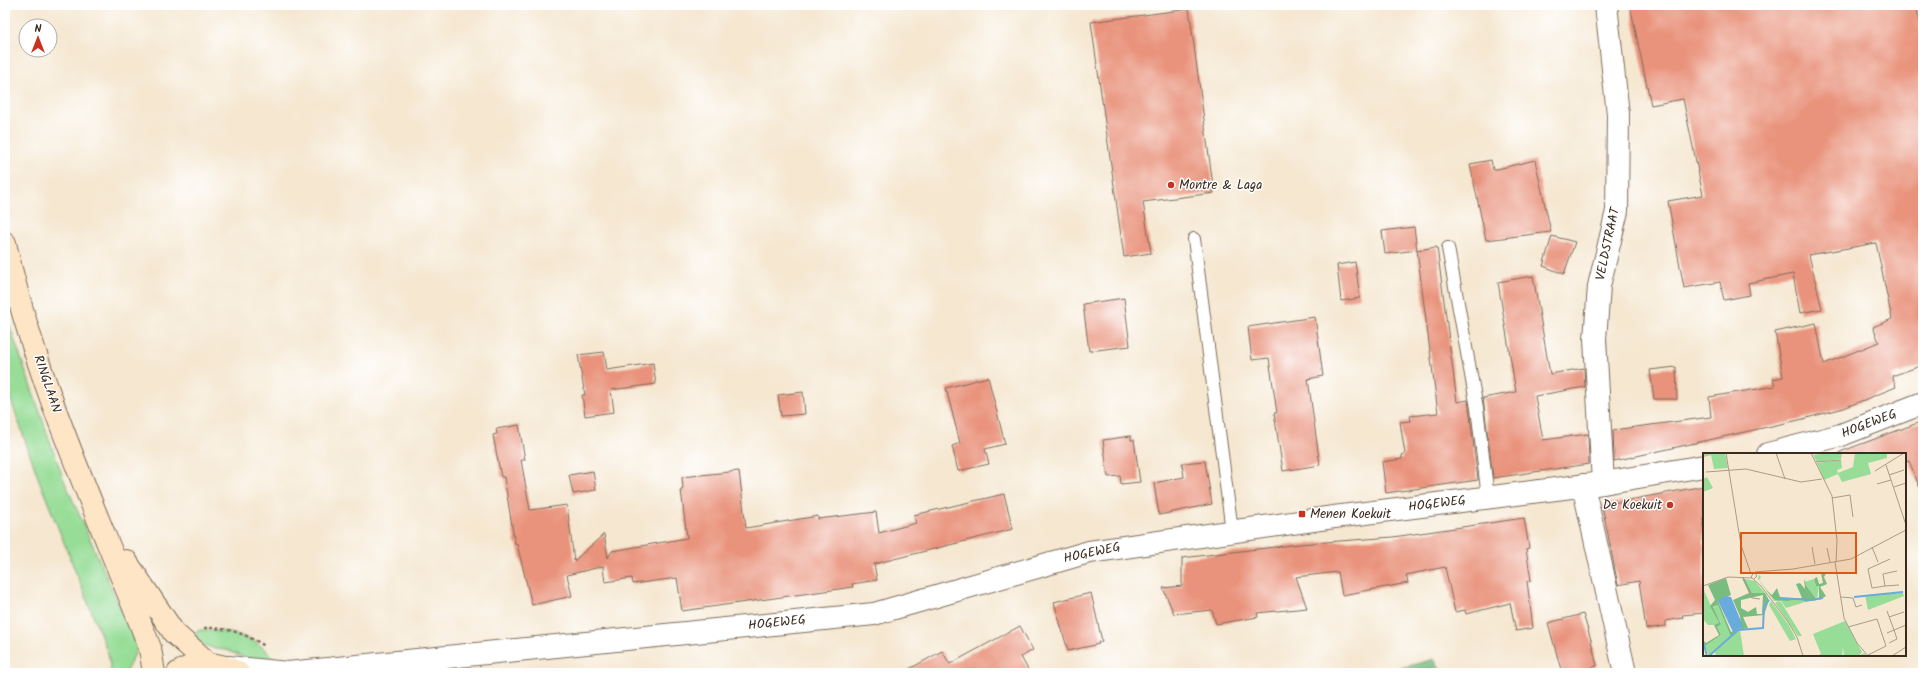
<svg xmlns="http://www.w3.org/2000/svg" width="1928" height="678" viewBox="0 0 1928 678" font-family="Kalam,sans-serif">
<rect width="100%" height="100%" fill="#fff"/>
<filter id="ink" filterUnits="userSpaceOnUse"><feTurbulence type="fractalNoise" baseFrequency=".025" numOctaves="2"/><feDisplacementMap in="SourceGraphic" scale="8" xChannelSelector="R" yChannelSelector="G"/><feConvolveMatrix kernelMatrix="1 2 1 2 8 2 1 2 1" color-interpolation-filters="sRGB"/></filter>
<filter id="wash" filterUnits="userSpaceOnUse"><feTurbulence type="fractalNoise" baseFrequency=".012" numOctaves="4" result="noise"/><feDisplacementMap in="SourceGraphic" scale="16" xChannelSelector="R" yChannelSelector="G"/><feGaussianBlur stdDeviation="0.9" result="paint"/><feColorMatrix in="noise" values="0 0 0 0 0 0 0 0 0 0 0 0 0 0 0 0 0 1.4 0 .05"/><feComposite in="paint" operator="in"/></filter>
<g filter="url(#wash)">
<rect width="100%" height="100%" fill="#f5e7d0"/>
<!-- green -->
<path fill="#97dd97" stroke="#69845a" d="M 5,313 L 63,478 L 138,648 L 125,673 L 111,673 L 108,653 L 39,480 L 5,383 Z
M 201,630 C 231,630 261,638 278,664 L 255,662 L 226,650 L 215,649 L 202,644 L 190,634 Z"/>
<!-- forest -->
<path fill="#79bc80" stroke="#5a734f" d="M 1434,659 L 1442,673 L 1382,673 Z"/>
<g id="blocks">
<!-- building -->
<path fill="#e9937c" d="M 1630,5 L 1916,5 L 1923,37 L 1923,365 L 1892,376 L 1896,387 L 1844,408 L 1799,420 L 1614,461 L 1613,430 L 1711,417 L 1709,397 L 1775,386 L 1773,379 L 1783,377 L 1775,332 L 1816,323 L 1824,364 L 1879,342 L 1873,327 L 1892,319 L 1876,243 L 1809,255 L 1822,309 L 1800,313 L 1793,274 L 1748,283 L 1750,295 L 1724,300 L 1720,282 L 1684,288 L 1668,201 L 1703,195 L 1683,99 L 1651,105 Z
M 1189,9 L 1214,193 L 1143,202 L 1151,253 L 1124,257 L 1091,22 Z
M 1491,160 L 1493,170 L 1535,160 L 1551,232 L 1486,240 L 1470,164 Z
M 1414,227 L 1417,250 L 1385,254 L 1382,231 Z
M 1552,236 L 1575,242 L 1564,274 L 1543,266 Z
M 1437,247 L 1457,402 L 1468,400 L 1478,480 L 1386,493 L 1382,462 L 1402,459 L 1402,455 L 1405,454 L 1400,422 L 1411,421 L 1410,416 L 1438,413 L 1417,250 Z
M 1355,262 L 1360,298 L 1341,301 L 1337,265 Z
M 1533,276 L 1550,374 L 1584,368 L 1585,387 L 1535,396 L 1543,440 L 1588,434 L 1589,464 L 1493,478 L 1483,398 L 1516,392 L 1498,282 Z
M 1124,298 L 1130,346 L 1089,351 L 1083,304 Z
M 1315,317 L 1323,376 L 1308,379 L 1320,465 L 1283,471 L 1274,413 L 1277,413 L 1269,358 L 1252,360 L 1248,327 Z
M 604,352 L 607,370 L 653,363 L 656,384 L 611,390 L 614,412 L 585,416 L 582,395 L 585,395 L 578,355 Z
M 1676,367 L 1677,399 L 1654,399 L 1650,370 Z
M 988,377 L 1005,444 L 985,449 L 989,464 L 958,471 L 952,446 L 960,443 L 946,388 Z
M 803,392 L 805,414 L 781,416 L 778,395 Z
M 1923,421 L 1923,492 L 1922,493 L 1909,461 L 1905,462 L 1905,454 L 1840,454 L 1840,452 Z
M 519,425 L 525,460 L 521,460 L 530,510 L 567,505 L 574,561 L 604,534 L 608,558 L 612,551 L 687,538 L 681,490 L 683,489 L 682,477 L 739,471 L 746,528 L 818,516 L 818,519 L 876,512 L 879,533 L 916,523 L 914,515 L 1004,494 L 1013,529 L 874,564 L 877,580 L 852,584 L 853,587 L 682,611 L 677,578 L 633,584 L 632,578 L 605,582 L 603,568 L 604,566 L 567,575 L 572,596 L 532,605 L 517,544 L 515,544 L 504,477 L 501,477 L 493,435 L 497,434 L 496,429 Z
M 1131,436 L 1131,440 L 1134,440 L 1140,482 L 1121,484 L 1120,476 L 1108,477 L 1103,440 Z
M 1205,461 L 1212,504 L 1159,515 L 1154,483 L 1184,477 L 1182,463 Z
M 593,471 L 596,490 L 573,494 L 569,475 Z
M 1704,486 L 1704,613 L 1682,615 L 1683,618 L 1666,621 L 1666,626 L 1646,629 L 1639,581 L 1618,585 L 1602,505 Z
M 1524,518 L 1529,548 L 1526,549 L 1531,580 L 1527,581 L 1533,628 L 1516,631 L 1510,603 L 1466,614 L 1465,610 L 1455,612 L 1445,567 L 1406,575 L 1408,583 L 1342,595 L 1338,572 L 1296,577 L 1307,608 L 1257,613 L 1258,617 L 1216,624 L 1212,610 L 1174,614 L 1163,588 L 1182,586 L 1182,558 L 1300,544 L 1393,537 Z
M 1091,593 L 1102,641 L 1098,642 L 1099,644 L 1068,651 L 1054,602 Z
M 1583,614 L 1591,640 L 1597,666 L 1574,673 L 1562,673 L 1548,623 Z
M 1020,626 L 1033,650 L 1021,657 L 1030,673 L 902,673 L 942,651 L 950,664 Z"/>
</g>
</g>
<g filter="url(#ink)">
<use href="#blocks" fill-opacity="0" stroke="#7c6c5c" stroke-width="1"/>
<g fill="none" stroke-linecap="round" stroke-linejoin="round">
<!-- service casing -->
<g stroke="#7c6c5c" stroke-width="14">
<path id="service" d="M 1194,239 L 1232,531
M 1448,248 L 1477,408 L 1488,497"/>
</g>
<!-- minor casing -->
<g stroke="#7c6c5c" stroke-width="24">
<path id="minor" d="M 1603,483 L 1595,339 L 1599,286 L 1617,211 L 1618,114 L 1606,5
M 1583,485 L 1625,673"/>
</g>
<!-- tertiary casing -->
<g stroke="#7c6c5c" stroke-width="24">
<path id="tertiary" d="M 1768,454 L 1841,435 L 1923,403
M 228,667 L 288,673 L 874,614 L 1089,552 L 1334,517 L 1603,483 L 1704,466"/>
</g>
<!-- secondary casing -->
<g stroke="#7c6c5c" stroke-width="24">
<path id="secondary" d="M 5,243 C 36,384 98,514 150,648 L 154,673
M 126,561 L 174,633 L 208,663
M 178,673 C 197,660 218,662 238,673"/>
</g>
<!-- path -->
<path stroke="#7c6c5c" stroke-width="2.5" stroke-dasharray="3 3" stroke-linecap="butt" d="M 204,628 C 227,627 247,634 266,647"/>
<!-- service -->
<use href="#service" stroke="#fff" stroke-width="12"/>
<!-- minor -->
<use href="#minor" stroke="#fff" stroke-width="22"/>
<!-- tertiary -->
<use href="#tertiary" stroke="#fff" stroke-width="22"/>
<!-- secondary -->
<use href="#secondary" stroke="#fde5c5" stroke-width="22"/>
</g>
</g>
<!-- markers -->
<g fill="#c8321e" stroke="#fff" stroke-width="1.5">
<circle cx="1171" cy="185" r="4"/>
<circle cx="1670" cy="505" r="4"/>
<rect x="1298" y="510" width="8" height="8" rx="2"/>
</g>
<g text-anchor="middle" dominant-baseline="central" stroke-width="3" stroke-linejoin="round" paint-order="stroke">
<!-- poi labels -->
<g font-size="13" fill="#3b2a1e" stroke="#fff" text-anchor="start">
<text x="1179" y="185">Montre &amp; Laga</text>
<text x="1662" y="505" text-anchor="end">De Koekuit</text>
<text x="1310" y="514">Menen Koekuit</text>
</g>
<!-- street labels -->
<g font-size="13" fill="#3b2a1e" stroke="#fff">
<text transform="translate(1608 244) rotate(-78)">VELDSTRAAT</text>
<text transform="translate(47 384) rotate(71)">RINGLAAN</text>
<text transform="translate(1869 424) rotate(-21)">HOGEWEG</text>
<text transform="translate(1437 504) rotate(-7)">HOGEWEG</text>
<text transform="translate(1092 553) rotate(-12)">HOGEWEG</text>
<text transform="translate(777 623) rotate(-6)">HOGEWEG</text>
</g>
</g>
<!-- overview -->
<g transform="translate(1703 453)">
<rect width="203" height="203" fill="#f5e7d0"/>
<path d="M 0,0 L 22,0 L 25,15 L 11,16 L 8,2 L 1,4 ZM 125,0 L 139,0 L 138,6 L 114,9 L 110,2 ZM 152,0 L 184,0 L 184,5 L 165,10 L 168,21 L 139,29 L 135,21 L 121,27 L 114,10 L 138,7 L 139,15 L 134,17 L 135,20 L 150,14 ZM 4,24 L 10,35 L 0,39 L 0,26 ZM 56,122 L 58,124 L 56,127 L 72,147 L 77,146 L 85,148 L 100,146 L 102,149 L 83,155 L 78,148 L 71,148 L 55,126 ZM 42,126 L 52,128 L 62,140 L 49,140 ZM 111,126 L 113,133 L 116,133 L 114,147 L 101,129 ZM 0,135 L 16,171 L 13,172 L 5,172 L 0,166 ZM 200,140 L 201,143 L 165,157 L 162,142 ZM 68,148 L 85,171 L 93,186 L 87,188 L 66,152 ZM 75,148 L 78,149 L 99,183 L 95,183 L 72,150 ZM 15,152 L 28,183 L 37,177 L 41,203 L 13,203 L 12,199 L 6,203 L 2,193 L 18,182 L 14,174 L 18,170 L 10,155 ZM 142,168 L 159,199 L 156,203 L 161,200 L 164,203 L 141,203 L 140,194 L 139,203 L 113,203 L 118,201 L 110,181 Z" fill="#97dd97"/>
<path d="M 124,119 L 121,124 L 124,131 L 117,134 L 123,143 L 116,147 L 116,133 L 113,133 L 111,126 L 114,124 L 116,131 L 120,130 L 118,120 ZM 23,125 L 28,142 L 15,148 L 28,179 L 38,174 L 37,163 L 30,147 L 46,140 L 39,125 L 42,126 L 49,140 L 62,140 L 66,147 L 61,162 L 40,164 L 45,175 L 37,177 L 28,184 L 15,152 L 10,154 L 18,171 L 14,174 L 18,182 L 2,193 L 1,188 L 3,190 L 16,182 L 11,172 L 16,170 L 7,153 L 12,147 L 5,132 ZM 60,142 L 59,161 L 54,161 L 53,154 L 45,159 L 38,155 L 38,147 ZM 101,125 L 103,132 L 114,147 L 102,149 L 100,146 L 85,148 L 72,147 L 63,137 L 69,142 L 74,135 L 77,144 L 83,146 L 99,145 L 93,131 L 97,130 L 102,136 Z" fill="#79bc80" fill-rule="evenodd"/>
<path d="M 22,143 L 28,144 L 40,173 L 30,179 L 15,148 Z" fill="#69abdd"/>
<path fill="none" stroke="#69abdd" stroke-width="2" d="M 151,144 L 200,139M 77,145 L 108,147 L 120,145M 0,188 L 4,203M 6,203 L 35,177 L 60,175 L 61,154 L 66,147"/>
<path fill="none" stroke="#ab9b89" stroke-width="1" d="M 23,0 L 38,92 L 48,121M 73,0 L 82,26M 108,0 L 129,43 L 134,87 L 133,109M 113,9 L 138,7M 183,12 L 203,72M 172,18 L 201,0M 3,19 L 43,16 L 98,29 L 119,26M 186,22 L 201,17M 174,31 L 188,27M 191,34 L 203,30M 129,45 L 147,42 L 150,64M 109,94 L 112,111M 169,94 L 175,109M 124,95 L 127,109M 187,106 L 165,116 L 169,135 L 182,133 L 180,121 L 194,118M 132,109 L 141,165 L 154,190 L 165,203M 52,119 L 90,116 L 148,106 L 203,77M 40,124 L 49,145 L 57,146M 51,126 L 54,123 L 51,119 L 48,124 L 58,133 L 85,169 L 94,184 L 100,203M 0,133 L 25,124 L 49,125M 182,133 L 196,132M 138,144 L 150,145 L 153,154 L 159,152M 184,158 L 191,177M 186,164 L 201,159M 145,174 L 174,166 L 183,193 L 165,202M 184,180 L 203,172M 186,190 L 194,186 L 191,177M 189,203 L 203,194"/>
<path fill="#df570d" fill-opacity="0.15" stroke="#df570d" stroke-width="2" d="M 38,80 L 153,80 L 153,120 L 38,120 Z"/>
<rect width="203" height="203" fill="none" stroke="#3b2a1e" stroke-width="2"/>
</g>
<!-- margin -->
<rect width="1928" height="678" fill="none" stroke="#fff" stroke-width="20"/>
<!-- north arrow -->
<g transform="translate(38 38)"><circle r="19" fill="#ffffff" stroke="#b1aaa5"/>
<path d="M0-3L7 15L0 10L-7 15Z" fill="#c8321e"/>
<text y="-6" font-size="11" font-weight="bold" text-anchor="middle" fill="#3b2a1e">N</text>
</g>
</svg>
